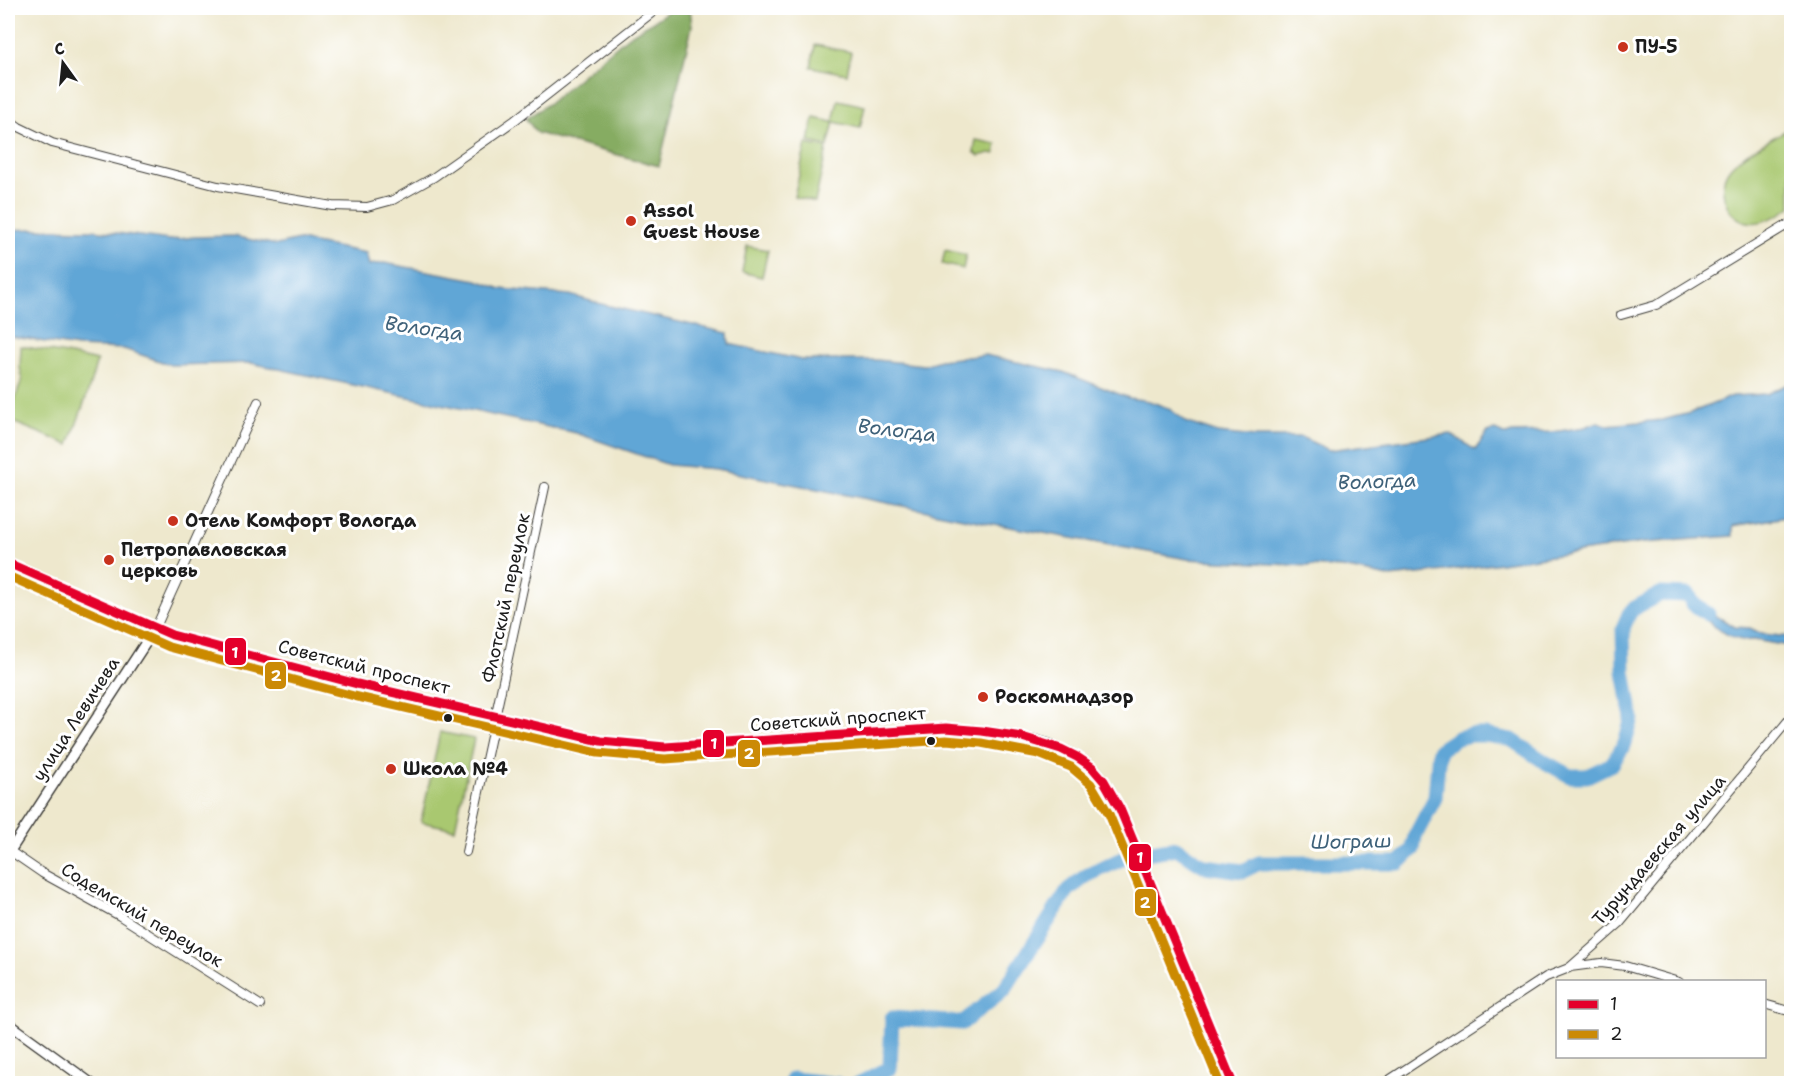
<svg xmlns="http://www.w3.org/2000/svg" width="1799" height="1091" viewBox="0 0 1799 1091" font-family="'Shantell Sans',sans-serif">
<rect width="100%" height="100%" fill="#fff"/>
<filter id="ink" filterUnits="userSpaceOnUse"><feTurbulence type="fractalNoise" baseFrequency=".0167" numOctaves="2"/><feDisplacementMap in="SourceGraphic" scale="12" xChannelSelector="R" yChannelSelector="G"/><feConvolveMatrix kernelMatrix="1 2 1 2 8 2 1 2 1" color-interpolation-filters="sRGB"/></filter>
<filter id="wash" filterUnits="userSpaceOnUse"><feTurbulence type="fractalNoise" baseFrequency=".008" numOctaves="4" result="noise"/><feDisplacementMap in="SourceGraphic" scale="24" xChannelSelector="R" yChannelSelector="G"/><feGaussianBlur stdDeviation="1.35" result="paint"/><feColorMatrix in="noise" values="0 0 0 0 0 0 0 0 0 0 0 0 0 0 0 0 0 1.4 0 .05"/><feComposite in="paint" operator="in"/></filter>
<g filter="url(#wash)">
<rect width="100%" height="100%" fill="#eee8cd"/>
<!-- green -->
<path fill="#a9c86f" stroke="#627246" stroke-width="1.5" d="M 815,45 L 851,52 L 847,74 L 811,67 Z
M 838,100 L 865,106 L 860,128 L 834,122 L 828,146 L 809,142 L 814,118 L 833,122 Z
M 1791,127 L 1791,207 C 1780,215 1762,225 1748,222 C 1725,218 1716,186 1729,169 C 1742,152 1773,139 1791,127 Z
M 976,140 L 997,144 L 995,154 L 990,153 L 979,156 L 974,152 Z
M 806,144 L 827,148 L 815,202 L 794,197 Z
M 747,246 L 768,250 L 762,277 L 742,272 Z
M 945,250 L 966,255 L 963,269 L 942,264 Z
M 21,346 L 66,354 L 97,361 L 87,395 L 69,445 L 8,420 L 22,379 L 20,367 Z
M 440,732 L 474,739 L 455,829 L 421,822 Z"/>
<!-- forest -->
<path fill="#86ac62" stroke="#51643f" stroke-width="1.5" d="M 674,8 L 690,8 L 692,26 L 659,166 L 537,133 L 526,119 L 549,103 L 627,37 Z"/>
<!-- water -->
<path fill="#60a6d6" stroke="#3e6179" stroke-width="1.5" d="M 34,229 L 94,230 L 170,240 L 194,237 L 233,236 L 277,245 L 299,240 L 366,253 L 369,265 L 384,263 L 477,280 L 501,289 L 570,295 L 605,305 L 728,333 L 729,344 L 802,360 L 877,360 L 924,365 L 940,360 L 985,355 L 1063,372 L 1129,398 L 1149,401 L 1168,408 L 1188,423 L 1218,433 L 1255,437 L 1301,437 L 1329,450 L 1451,434 L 1475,450 L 1488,432 L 1495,430 L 1506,435 L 1512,433 L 1553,432 L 1585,427 L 1598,422 L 1607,425 L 1662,420 L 1690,413 L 1733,396 L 1766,394 L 1791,383 L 1791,516 L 1733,526 L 1733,536 L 1643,543 L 1437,572 L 1389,577 L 1342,568 L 1187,559 L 988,523 L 716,469 L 669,465 L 576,433 L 251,363 L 171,365 L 124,349 L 77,347 L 8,336 L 8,230 Z
M 1693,604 L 1703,608 L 1735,627 L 1750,628 L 1762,634 L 1791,637 L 1791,646 C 1779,645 1767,642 1754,640 C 1750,640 1745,641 1741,640 C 1721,634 1704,620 1693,604 Z"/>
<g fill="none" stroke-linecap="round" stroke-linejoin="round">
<!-- river -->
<path stroke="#60a6d6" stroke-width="15" d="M 790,1084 L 793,1079 L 837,1084
M 858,1084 L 890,1068 L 892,1018 L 962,1023 L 1004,990 L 1068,890 L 1086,876 L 1128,856 L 1176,848 L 1205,866 L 1243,871 L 1259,863 L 1399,863 L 1413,849 L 1415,836 L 1435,798 L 1439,750 L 1457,738 L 1470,735 L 1485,735 L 1512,740 L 1545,762 L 1570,776 L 1587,776 L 1612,764 L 1625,743 L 1632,718 L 1624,671 L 1623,628 L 1629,614 L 1633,609 L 1660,594 L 1689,595 L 1693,604 L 1708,614"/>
</g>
</g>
<g filter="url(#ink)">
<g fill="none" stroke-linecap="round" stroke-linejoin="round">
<!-- minor casing -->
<g stroke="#3c3b37" stroke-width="10">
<path id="minor" d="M 8,119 L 19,127 L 52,143 L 218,186 L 332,206 L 367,207 L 393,200 L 434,177 L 515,120 L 658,8
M 1621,315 L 1656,305 L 1792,222
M 156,627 L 258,402
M 10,851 L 42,873 L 120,916 L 260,1005
M 466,852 L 545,487
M 1570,967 L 1601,963 L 1625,966 L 1679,982
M 1764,1004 L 1792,1012
M 1383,1084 L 1546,977 L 1569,968 L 1620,923 L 1792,716"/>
</g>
<!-- tertiary casing -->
<g stroke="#3c3b37" stroke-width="12">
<path id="tertiary" d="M 8,563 L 172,635 L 357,684 L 601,741 L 665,747 L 946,728 C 990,730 1057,737 1092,767 C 1105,778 1112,794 1120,809 L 1233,1084
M 8,854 L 156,627
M 8,1023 L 92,1084"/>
</g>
<!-- minor -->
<use href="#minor" stroke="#fff" stroke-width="8"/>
<!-- tertiary -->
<use href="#tertiary" stroke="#fff" stroke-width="9"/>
<!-- bus-1 casing -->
<g stroke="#fff" stroke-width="14">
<path id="bus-1" d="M 8,563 L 172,635 L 357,684 L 601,741 L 665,747 L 946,728 L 982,731 L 1022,737 L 1061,749 L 1077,757 L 1092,767 L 1104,781 L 1120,809 L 1233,1084"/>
</g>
<!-- bus-2 casing -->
<g stroke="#fff" stroke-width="14">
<path id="bus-2" d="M 8,576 L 169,647 L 354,696 L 598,753 L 665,759 L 946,740 L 981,743 L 1039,754 L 1071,767 L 1091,784 L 1109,814 L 1220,1084"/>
</g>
<!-- bus-1 -->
<use href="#bus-1" stroke="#e4002b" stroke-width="9"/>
<!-- bus-2 -->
<use href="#bus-2" stroke="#cb8a06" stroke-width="9"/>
</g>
</g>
<!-- markers -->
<g fill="#c8321e" stroke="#fff" stroke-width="2">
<circle cx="1623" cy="47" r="6"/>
<circle cx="631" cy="221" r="6"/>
<circle cx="173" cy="521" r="6"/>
<circle cx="109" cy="560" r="6"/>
<circle cx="983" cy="697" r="6"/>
<circle cx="391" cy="769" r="6"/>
</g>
<g fill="#1c1c1c" stroke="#fff" stroke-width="2">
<circle cx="448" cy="718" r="5"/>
<circle cx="931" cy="741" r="5"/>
</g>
<g text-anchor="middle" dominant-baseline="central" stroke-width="6" stroke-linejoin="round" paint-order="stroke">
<!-- poi labels -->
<g font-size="18" font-weight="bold" fill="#1c1c1c" stroke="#fff" text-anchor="start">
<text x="1635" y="47">ПУ-5</text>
<text x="643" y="211">Assol<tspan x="643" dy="21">Guest House</tspan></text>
<text x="185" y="521">Отель Комфорт Вологда</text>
<text x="121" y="550">Петропавловская<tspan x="121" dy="21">церковь</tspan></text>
<text x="995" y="697">Роскомнадзор</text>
<text x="403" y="769">Школа №4</text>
</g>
<!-- street labels -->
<g font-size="18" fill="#1c1c1c" stroke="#fff">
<text transform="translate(506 598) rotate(-78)">Флотский переулок</text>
<text transform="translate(364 667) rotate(14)">Советский проспект</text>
<text transform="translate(76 719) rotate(-57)">улица Левичева</text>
<text transform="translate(838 719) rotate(-4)">Советский проспект</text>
<text transform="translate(1659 850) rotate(-49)">Турундаевская улица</text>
<text transform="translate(142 915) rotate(31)">Содемский переулок</text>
</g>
<!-- water labels -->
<g font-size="20" font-style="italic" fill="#3e6179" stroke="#fff">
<text transform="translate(424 328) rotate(8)">Вологда</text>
<text transform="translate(897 430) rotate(7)">Вологда</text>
<text transform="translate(1377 481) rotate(-2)">Вологда</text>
<text transform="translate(1351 841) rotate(-1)">Шограш</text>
</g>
</g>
<g stroke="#fff" stroke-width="2">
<rect x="224" y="637" width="23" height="29" rx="6" fill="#e4002b"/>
<rect x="264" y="661" width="23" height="29" rx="6" fill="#cb8a06"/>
<rect x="702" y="729" width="23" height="29" rx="6" fill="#e4002b"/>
<rect x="737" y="739" width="24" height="29" rx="6" fill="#cb8a06"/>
<rect x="1128" y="843" width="24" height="29" rx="6" fill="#e4002b"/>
<rect x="1134" y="888" width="23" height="29" rx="6" fill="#cb8a06"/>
</g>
<g font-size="16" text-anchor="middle" font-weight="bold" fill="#fff">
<text x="235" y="658">1</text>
<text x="276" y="681">2</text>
<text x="714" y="749">1</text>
<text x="749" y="759">2</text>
<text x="1140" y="863">1</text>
<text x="1145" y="908">2</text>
</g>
<!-- margin -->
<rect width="1799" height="1091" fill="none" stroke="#fff" stroke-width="30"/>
<!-- legend -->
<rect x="1556" y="980" width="210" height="78" fill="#ffffff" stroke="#a4a4a4" stroke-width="1.5"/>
<rect x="1568" y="1000" width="30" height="9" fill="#e4002b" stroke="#a4a4a4" stroke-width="1.5"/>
<text x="1610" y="1010" font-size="18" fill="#1c1c1c">1</text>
<rect x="1568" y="1030" width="30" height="9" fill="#cb8a06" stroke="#a4a4a4" stroke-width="1.5"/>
<text x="1610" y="1040" font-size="18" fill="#1c1c1c">2</text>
<!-- north arrow -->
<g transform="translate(63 63) rotate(345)" stroke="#ffffff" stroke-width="4.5" paint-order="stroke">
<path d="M0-4.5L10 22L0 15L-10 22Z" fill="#1c1c1c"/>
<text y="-9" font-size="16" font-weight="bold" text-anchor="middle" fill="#1c1c1c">С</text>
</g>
</svg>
